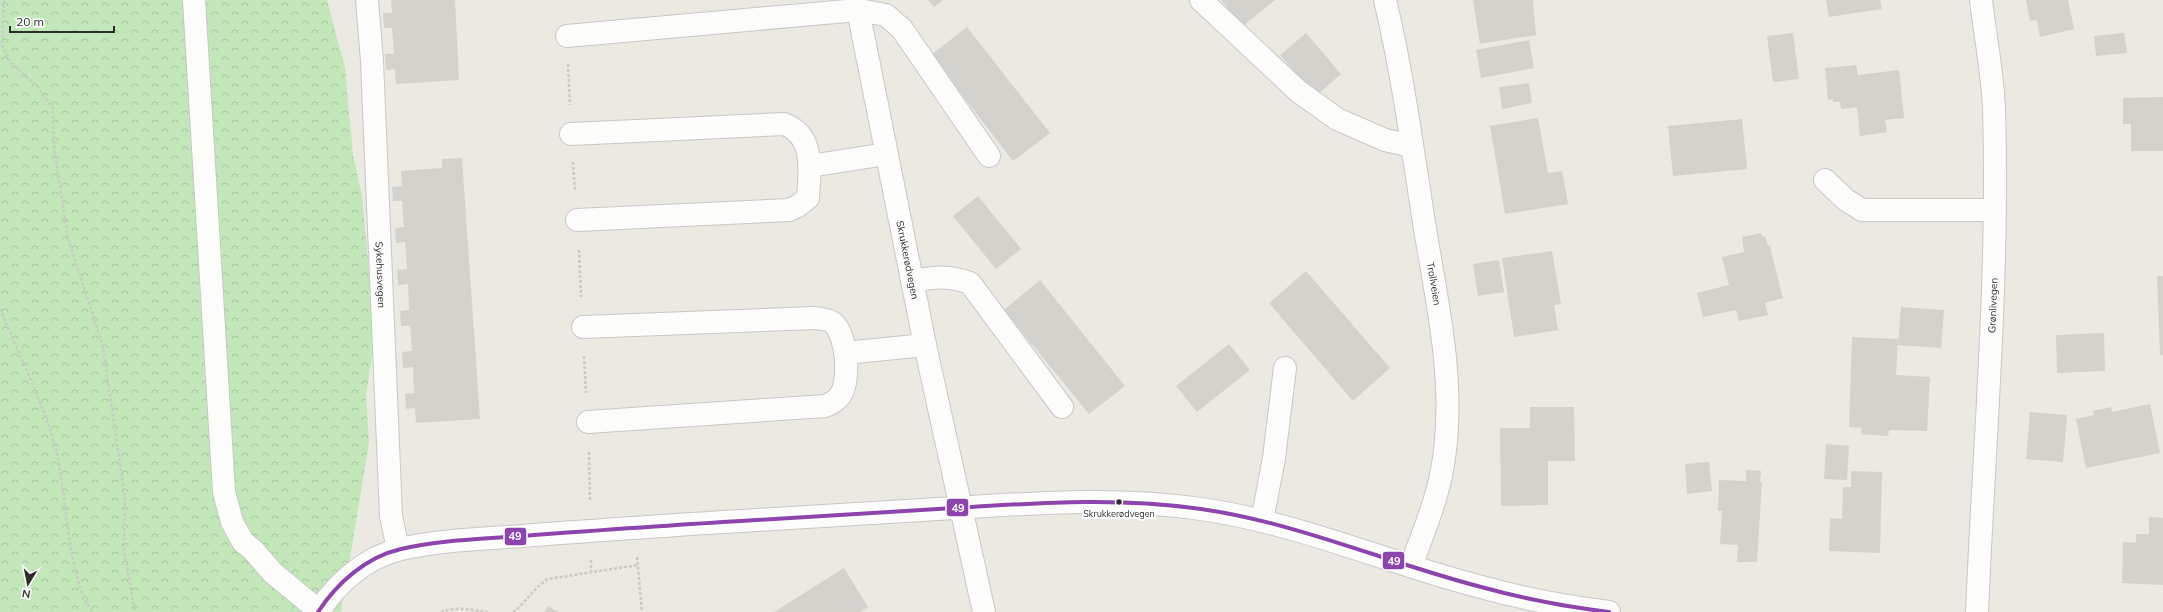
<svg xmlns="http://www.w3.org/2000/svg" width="2163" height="612" viewBox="0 0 2163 612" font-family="Mulish,sans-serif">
<defs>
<pattern id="forest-crowns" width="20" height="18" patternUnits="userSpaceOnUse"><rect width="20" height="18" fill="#c2e8b9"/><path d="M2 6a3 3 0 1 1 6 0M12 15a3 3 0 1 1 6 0" fill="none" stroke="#a7c79f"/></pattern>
</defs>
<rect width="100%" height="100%" fill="#ebe9e2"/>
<!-- forest -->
<path fill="url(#forest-crowns)" d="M 0,0 L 327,0 L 345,68 L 353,155 L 362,196 L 375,336 L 366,395 L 369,443 L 341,612 L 0,612 Z"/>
<!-- building -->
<path fill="#d4d2cd" d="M 391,0 L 455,0 L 459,80 L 396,84 L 395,69 L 386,70 L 385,54 L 394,54 L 392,28 L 384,28 L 383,13 L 392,13 Z
M 928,0 L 943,0 L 934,7 Z
M 1221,0 L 1275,0 L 1243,26 Z
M 1473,0 L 1533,0 L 1536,35 L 1480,44 Z
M 1826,0 L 1880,0 L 1882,9 L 1829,17 Z
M 2026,0 L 2068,0 L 2074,29 L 2040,37 L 2037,20 L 2030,21 Z
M 967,27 L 1050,133 L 1013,161 L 931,55 Z
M 1306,33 L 1341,74 L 1316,96 L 1280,55 Z
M 1793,33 L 1799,79 L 1773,82 L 1767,36 Z
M 2124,33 L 2127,53 L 2096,56 L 2094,36 Z
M 1529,40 L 1534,68 L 1481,78 L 1476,50 Z
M 1856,65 L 1858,75 L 1899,70 L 1904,118 L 1885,120 L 1887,132 L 1860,136 L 1857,107 L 1841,109 L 1840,102 L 1833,102 L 1833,99 L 1828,100 L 1825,68 Z
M 1529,83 L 1532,103 L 1502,109 L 1499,87 Z
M 2163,97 L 2163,151 L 2131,151 L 2131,124 L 2123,124 L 2123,98 Z
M 1538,118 L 1548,173 L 1562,171 L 1568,204 L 1505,214 L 1490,126 Z
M 1742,119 L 1747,169 L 1673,176 L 1668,126 Z
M 462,158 L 480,419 L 416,423 L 415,408 L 406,409 L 405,394 L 414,393 L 413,367 L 403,368 L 402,352 L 412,351 L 410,326 L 401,326 L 400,311 L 409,310 L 408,284 L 398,285 L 397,270 L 407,269 L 405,242 L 396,243 L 395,228 L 404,227 L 402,201 L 393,201 L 392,187 L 402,186 L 401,171 L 442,168 L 442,159 Z
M 978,196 L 1021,249 L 996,269 L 953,216 Z
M 1761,233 L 1762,237 L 1765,236 L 1768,246 L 1770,246 L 1783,298 L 1765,303 L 1768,315 L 1739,321 L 1736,310 L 1703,317 L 1697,293 L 1729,285 L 1722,257 L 1744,252 L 1742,237 Z
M 1552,251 L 1561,304 L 1554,305 L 1558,330 L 1514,337 L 1502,258 Z
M 1499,260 L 1504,292 L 1478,296 L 1473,264 Z
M 1306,271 L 1390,368 L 1353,401 L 1269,303 Z
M 2157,276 L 2163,276 L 2163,355 L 2160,355 Z
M 1040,280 L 1125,386 L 1089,414 L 1004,310 Z
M 1901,307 L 1944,310 L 1941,348 L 1898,345 Z
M 2104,333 L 2105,371 L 2057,373 L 2056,335 Z
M 1852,337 L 1898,339 L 1896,375 L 1930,377 L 1927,431 L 1889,430 L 1888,436 L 1861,434 L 1862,428 L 1849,427 Z
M 1229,344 L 1250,370 L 1197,412 L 1176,386 Z
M 2150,404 L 2160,453 L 2086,468 L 2076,419 L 2094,415 L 2093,411 L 2111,407 L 2112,412 Z
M 1530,407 L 1574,407 L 1575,461 L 1548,461 L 1548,505 L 1501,506 L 1500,428 L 1530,428 Z
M 2030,412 L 2067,415 L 2063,462 L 2026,459 Z
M 1826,444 L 1849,446 L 1847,480 L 1824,479 Z
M 1709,462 L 1712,491 L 1687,494 L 1685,464 Z
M 1746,470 L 1761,471 L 1760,482 L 1762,482 L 1757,562 L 1737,562 L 1738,545 L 1720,544 L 1722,511 L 1718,511 L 1719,480 L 1746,481 Z
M 1851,471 L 1882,472 L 1880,553 L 1829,551 L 1830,518 L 1842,519 L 1843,487 L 1851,487 Z
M 2149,517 L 2163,518 L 2163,585 L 2122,583 L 2123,542 L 2136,543 L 2136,534 L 2149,534 Z
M 844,568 L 868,607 L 860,612 L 774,612 Z
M 548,606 L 559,612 L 544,612 Z"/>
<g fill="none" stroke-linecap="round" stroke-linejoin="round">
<!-- minor casing -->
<g stroke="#c8c8c7" stroke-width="24">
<g id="minor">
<path d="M 194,0 L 224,492 L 232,522 L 243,542 L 253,550 L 273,573 L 318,610"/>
<path id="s1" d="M 367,0 L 372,61 L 391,516 L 398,549"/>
<path id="s2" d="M 856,0 L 925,345 L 984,612"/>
<path d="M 1201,0 L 1298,91 L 1337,119 L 1385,140 L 1412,146"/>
<path id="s3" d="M 1385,0 C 1403,75 1413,153 1425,229 C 1437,302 1454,376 1445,450 C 1441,491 1425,528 1411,566"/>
<path d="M 567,36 L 858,10 L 886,15 L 902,29 L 989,156"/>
<path d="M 571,134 L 784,124 C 815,135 810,171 808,198 L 798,206 L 789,210 L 577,220"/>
<path d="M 810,166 L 886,154"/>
<path d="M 1825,180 L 1846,200 L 1862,210 L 1995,210"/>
<path d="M 912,281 C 935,277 948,275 970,283 L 1062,407"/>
<path d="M 583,327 L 815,318 C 820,319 829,319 833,323 C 847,334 852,385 838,398 C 835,402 829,404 825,406 L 588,422"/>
<path d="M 845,353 L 925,345"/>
<path d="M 1262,521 L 1274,458 L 1285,368"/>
<path d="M 318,612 C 337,583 366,557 401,549 C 444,539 490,539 534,535 C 603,530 672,525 741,521 C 812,516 883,512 954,508 C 1037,503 1119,497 1201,509 C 1299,523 1390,564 1485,588 C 1525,599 1568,607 1609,612"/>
<path id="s4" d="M 1977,612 C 1984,445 1999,278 1994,110 C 1993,74 1985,36 1981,0"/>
</g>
</g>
<!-- path -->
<path stroke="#cacac9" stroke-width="2.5" stroke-dasharray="3 2" stroke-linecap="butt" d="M 4,0 L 2,45 L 11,63 L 37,86 L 53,108 L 54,147 L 68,238 L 103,347 L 125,498 L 124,550 L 135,612
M 568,64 L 570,105
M 573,162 L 575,191
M 579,250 L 581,297
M 0,309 C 19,355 43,402 56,450 C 67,491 67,582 93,612
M 584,356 L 586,393
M 589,452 L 590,501
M 637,557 L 642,612
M 591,560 L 591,571
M 441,612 C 456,606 472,610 488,612
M 513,612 C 527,602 533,588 548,579 L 638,565"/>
<!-- minor -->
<use href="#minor" stroke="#fcfcfb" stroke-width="22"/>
<!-- bus-1 casing -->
<g stroke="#fff" stroke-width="7">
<path id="bus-1" d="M 318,612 C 337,583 366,557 401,549 C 444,539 490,539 534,535 C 603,530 672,525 741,521 C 812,516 883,512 954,508 C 1037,503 1119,497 1201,509 C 1299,523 1390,564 1485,588 C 1525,599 1568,607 1609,612"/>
</g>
<!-- bus-1 -->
<use href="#bus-1" stroke="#8e44ad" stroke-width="4"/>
</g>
<!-- markers -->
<circle fill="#2d2d2d" stroke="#fff" stroke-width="1.5" cx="1119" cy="502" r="3.5"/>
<g text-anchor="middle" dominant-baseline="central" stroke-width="4" stroke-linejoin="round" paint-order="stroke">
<!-- bus labels -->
<g font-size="9" fill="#2d2d2d" stroke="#fff">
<text x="1119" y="513">Skrukkerødvegen</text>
</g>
<!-- street labels -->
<g font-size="10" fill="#2d2d2d" stroke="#fff">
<text stroke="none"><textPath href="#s2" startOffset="265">Skrukkerødvegen</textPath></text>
<text stroke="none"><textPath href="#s1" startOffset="275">Sykehusvegen</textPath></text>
<text stroke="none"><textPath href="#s3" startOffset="288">Trollveien</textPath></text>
<text stroke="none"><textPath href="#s4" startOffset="307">Grønlivegen</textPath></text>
</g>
</g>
<g stroke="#fff" stroke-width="1.5">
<rect x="946" y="498" width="23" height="19" rx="4" fill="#8e44ad"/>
<rect x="504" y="527" width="23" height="19" rx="4" fill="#8e44ad"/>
<rect x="1382" y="551" width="23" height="19" rx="4" fill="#8e44ad"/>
</g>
<g font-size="11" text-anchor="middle" font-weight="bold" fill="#fff">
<text x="958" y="512">49</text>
<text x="515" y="540">49</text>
<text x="1394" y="565">49</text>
</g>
<!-- north arrow -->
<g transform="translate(28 584) rotate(190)" stroke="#ffffff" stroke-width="3" paint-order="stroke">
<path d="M0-3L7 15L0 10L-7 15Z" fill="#2d2d2d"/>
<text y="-6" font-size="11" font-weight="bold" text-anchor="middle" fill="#2d2d2d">N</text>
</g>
<!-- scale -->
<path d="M10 26v6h104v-6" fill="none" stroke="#2d2d2d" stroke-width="2"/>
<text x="16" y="26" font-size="12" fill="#2d2d2d" stroke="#ffffff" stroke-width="3" paint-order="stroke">20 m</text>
</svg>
